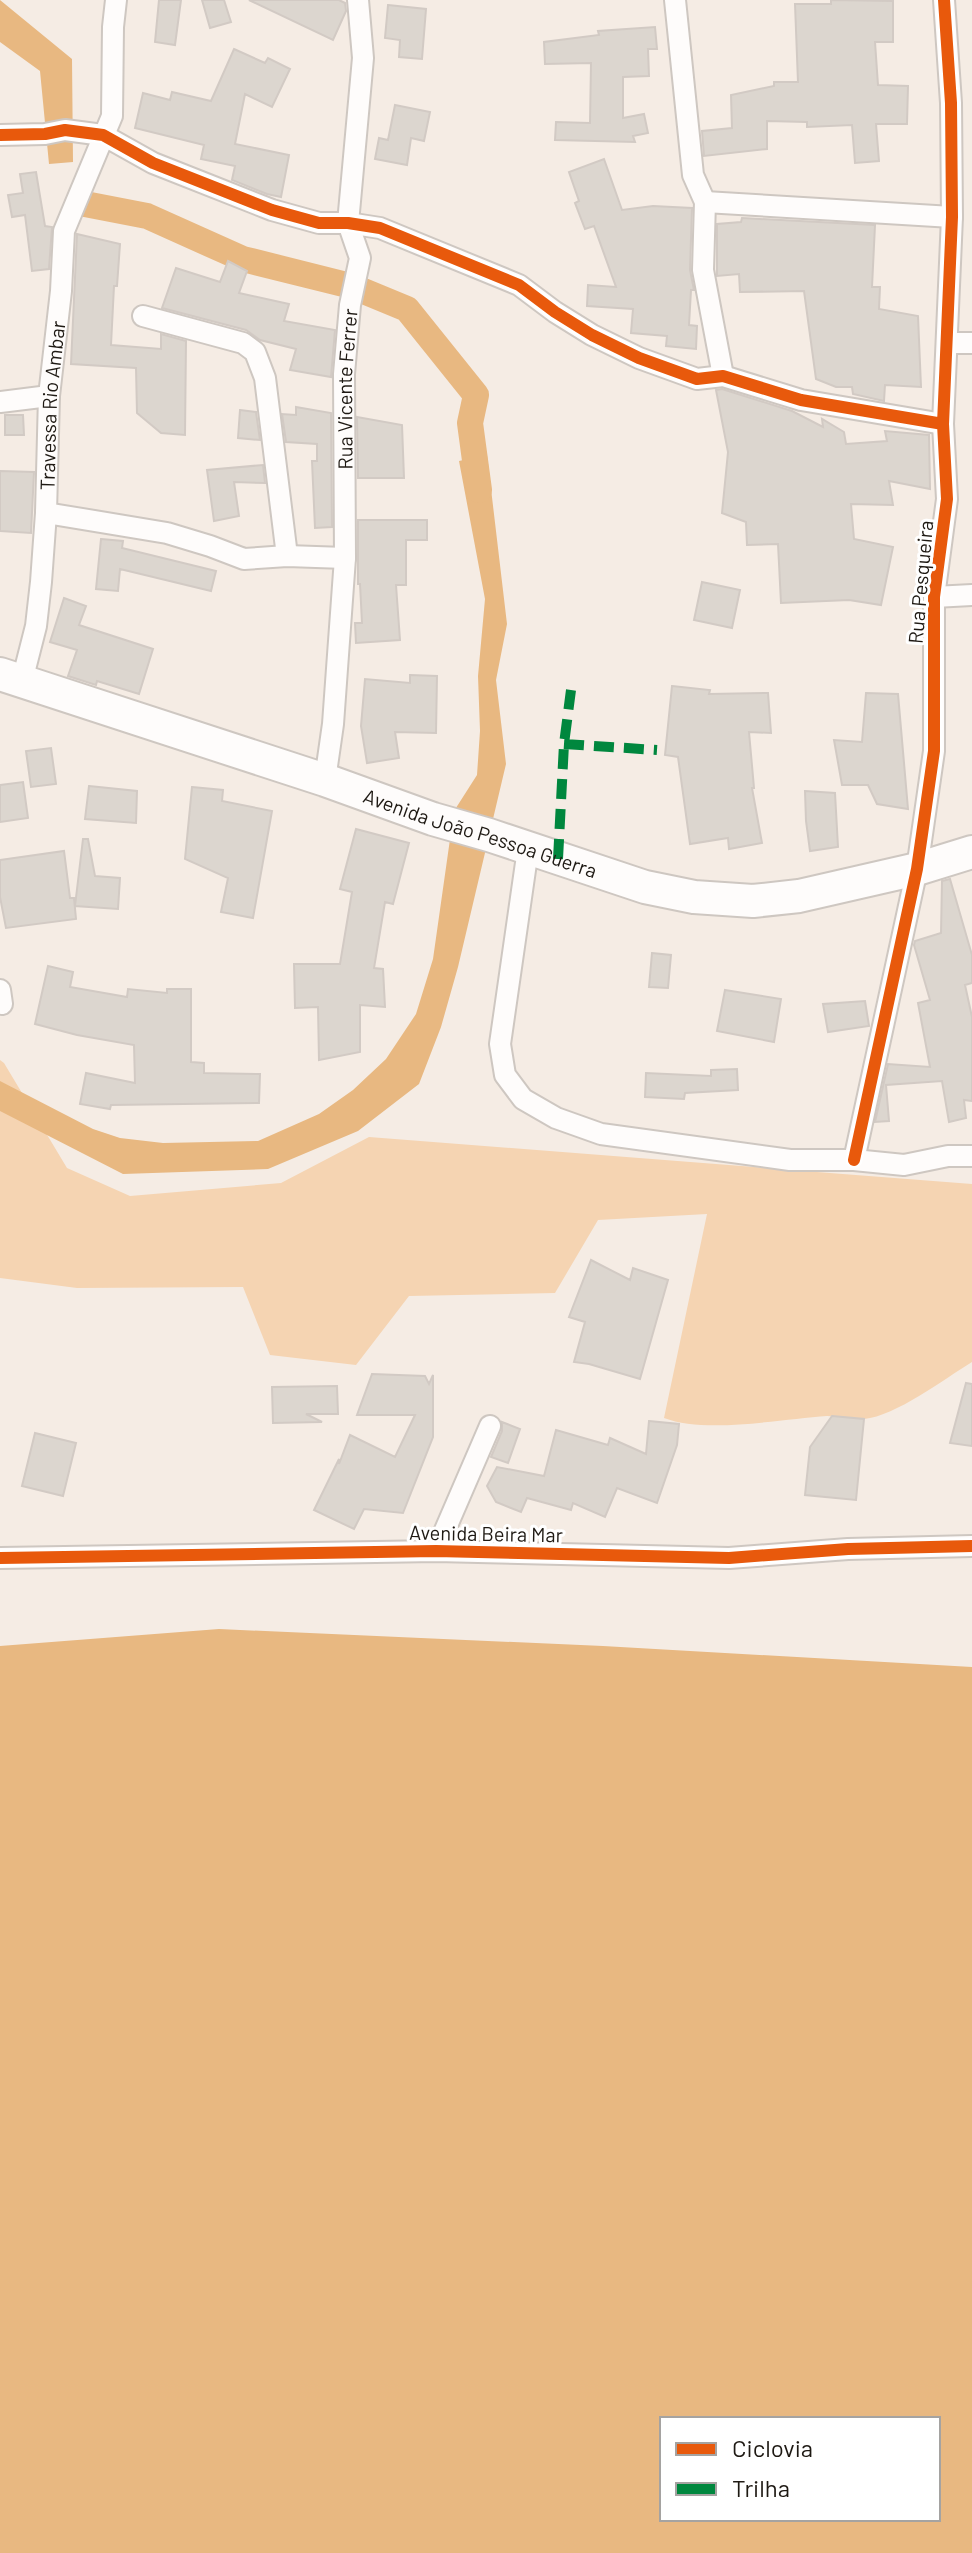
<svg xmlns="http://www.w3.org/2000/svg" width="972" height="2553" viewBox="0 0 972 2553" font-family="Barlow,sans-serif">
<rect width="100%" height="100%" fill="#f5ece4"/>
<!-- green -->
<path fill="#f5d4b2" d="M 0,1060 L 4,1063 L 67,1168 L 130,1196 L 281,1183 L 369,1137 L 972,1184 L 972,1362 C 944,1379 896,1416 864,1419 C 852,1420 840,1416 827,1416 C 781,1419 706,1434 664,1418 L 707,1214 L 598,1220 L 555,1293 L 409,1296 L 356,1365 L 270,1355 L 243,1287 L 77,1288 L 0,1278 Z"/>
<!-- water -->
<path fill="#e8b881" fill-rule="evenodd" d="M 0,0 L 72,59 L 73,162 L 49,164 L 40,71 L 0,42 Z
M 487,455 L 507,624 L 496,680 L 506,764 L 458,967 L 441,1027 L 419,1084 L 358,1131 L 268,1169 L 123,1174 L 0,1111 L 0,1081 L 93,1129 L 120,1138 L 163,1143 L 258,1141 L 319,1114 L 353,1090 L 386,1059 L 416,1014 L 433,959 L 454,811 L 477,775 L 480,731 L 478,676 L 485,599 L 459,461 Z
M 219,1629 L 603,1646 L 972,1667 L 972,2553 L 0,2553 L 0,1646 ZM 662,2419 L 938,2419 L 938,2519 L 662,2519 Z"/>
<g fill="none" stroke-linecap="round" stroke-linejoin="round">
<!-- canal -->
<path stroke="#e8b881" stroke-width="26" d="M 85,204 L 147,216 L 243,259 L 343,284
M 361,290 L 407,309 L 476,395 L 470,423 L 479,490"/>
</g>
<!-- building -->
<path fill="#dcd6cf" stroke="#d2cac4" stroke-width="2" d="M 159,0 L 181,0 L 175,45 L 155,42 Z
M 202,0 L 224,0 L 231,22 L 210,28 Z
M 249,0 L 339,0 L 345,3 L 346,11 L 333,40 Z
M 831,0 L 893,1 L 893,42 L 875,42 L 878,85 L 908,86 L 907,124 L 876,124 L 879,161 L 855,163 L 852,125 L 807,127 L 807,122 L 767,121 L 767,149 L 704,156 L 702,131 L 732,128 L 731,95 L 774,86 L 774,82 L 798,82 L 795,4 L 831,4 Z
M 388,5 L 426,9 L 422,59 L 399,57 L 400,40 L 385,38 Z
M 655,27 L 657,49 L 648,49 L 649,76 L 623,77 L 623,118 L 644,114 L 648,133 L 633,136 L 635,142 L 555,140 L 556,122 L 590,123 L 591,63 L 545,64 L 544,42 L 599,35 L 598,31 Z
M 234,49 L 265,63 L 268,58 L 290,69 L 272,107 L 245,94 L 235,144 L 289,155 L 281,197 L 267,194 L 232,180 L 235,166 L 201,159 L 204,145 L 135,128 L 143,93 L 170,100 L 172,92 L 211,101 Z
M 395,105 L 430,112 L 424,141 L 411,138 L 407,165 L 375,159 L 379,138 L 388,140 Z
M 604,159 L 622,210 L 653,206 L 692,208 L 690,270 L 694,290 L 691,290 L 689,325 L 697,326 L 696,349 L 666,346 L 667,336 L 631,333 L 633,309 L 587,306 L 588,285 L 616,287 L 594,226 L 585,229 L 575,203 L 579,201 L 569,172 Z
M 36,172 L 45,226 L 52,227 L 49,269 L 32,271 L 25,215 L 12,217 L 8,195 L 23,193 L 20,174 Z
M 742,218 L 875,225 L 872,287 L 880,287 L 879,309 L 918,316 L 921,387 L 885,385 L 884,401 L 853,394 L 852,387 L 836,387 L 816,379 L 804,291 L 740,292 L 739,274 L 717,276 L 717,224 L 741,222 Z
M 77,234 L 120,244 L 117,286 L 114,286 L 111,345 L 161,349 L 161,334 L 186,341 L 185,435 L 161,433 L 137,413 L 136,368 L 71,364 Z
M 228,261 L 247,271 L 239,293 L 289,304 L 284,321 L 335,330 L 331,377 L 290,370 L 296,349 L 260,340 L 246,330 L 162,308 L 176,268 L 220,282 Z
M 722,389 L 792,411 L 823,427 L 822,419 L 844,432 L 846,444 L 887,441 L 885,431 L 929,435 L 930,489 L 889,481 L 893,505 L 851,504 L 854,539 L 893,547 L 881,605 L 849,600 L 781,603 L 778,544 L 747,545 L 746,522 L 722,513 L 728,452 L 716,390 Z
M 296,407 L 331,413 L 332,527 L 315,528 L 312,461 L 317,461 L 317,444 L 286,442 L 282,414 L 296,415 Z
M 240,410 L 256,412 L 260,440 L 238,438 Z
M 5,415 L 23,415 L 24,435 L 5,435 Z
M 357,417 L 402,425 L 404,478 L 358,478 Z
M 263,465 L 265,483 L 234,482 L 239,516 L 214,521 L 207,470 Z
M 0,471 L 34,472 L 31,533 L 0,531 Z
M 358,520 L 427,520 L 427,540 L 406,540 L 406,585 L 396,585 L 400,640 L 356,643 L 355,623 L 362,623 L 360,584 L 358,584 Z
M 101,539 L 123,541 L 122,548 L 216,571 L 211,591 L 120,569 L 118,591 L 96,589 Z
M 702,582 L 740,590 L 732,628 L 694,620 Z
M 64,598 L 86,606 L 79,625 L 153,649 L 139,694 L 97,681 L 96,685 L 68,676 L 77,650 L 50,642 Z
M 410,675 L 437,676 L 436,733 L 395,732 L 399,758 L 367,763 L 361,726 L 365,679 L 410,683 Z
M 672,686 L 710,690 L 709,694 L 768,693 L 771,733 L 749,732 L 754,788 L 752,788 L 762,843 L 729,849 L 728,838 L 690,844 L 678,757 L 665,755 Z
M 866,693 L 898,694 L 908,809 L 877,804 L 868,785 L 842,785 L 834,740 L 862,742 Z
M 51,748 L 56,784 L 31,787 L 26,751 Z
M 23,782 L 28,818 L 0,822 L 0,785 Z
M 89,786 L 137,791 L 136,823 L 85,819 Z
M 192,787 L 223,790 L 222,801 L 272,811 L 253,918 L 221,912 L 228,878 L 185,859 Z
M 805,791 L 835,793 L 838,847 L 810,851 L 806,821 Z
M 356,829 L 409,843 L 393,904 L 385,902 L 374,968 L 383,969 L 385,1007 L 360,1005 L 360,1052 L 319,1060 L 318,1007 L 295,1008 L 294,964 L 340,964 L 352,892 L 340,889 Z
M 83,839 L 88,839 L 95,876 L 120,878 L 118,909 L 75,906 Z
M 64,851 L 70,898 L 74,898 L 76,919 L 6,928 L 0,897 L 0,860 Z
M 950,879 L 972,955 L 972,983 L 965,985 L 972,1017 L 972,1101 L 964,1100 L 966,1118 L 949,1122 L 942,1081 L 886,1085 L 889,1121 L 875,1122 L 888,1064 L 930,1067 L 918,1003 L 930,1000 L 914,945 L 915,941 L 941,933 L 942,881 Z
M 652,953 L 671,955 L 668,988 L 649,987 Z
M 48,966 L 73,972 L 70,987 L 127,997 L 128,989 L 167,993 L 167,989 L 191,989 L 191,1062 L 204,1063 L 204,1073 L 260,1074 L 259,1103 L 111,1105 L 110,1109 L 80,1104 L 86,1073 L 135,1083 L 134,1045 L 77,1035 L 35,1024 Z
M 725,990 L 781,999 L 774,1042 L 717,1031 Z
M 865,1001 L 869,1026 L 828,1032 L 823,1004 Z
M 737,1069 L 738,1090 L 685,1093 L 684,1099 L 645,1097 L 646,1073 L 711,1076 L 711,1070 Z
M 591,1260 L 630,1280 L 633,1268 L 668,1280 L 640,1379 L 589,1364 L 574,1362 L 585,1322 L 569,1317 Z
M 372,1374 L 425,1376 L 429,1384 L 433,1375 L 433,1437 L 403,1513 L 364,1509 L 354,1529 L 314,1510 L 339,1459 L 339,1464 L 350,1435 L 395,1457 L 415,1415 L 357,1415 Z
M 966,1383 L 972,1384 L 972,1446 L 950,1443 Z
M 337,1386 L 338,1414 L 306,1414 L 322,1422 L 273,1423 L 272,1387 Z
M 832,1416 L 864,1419 L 856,1500 L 805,1495 L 810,1447 Z
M 649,1421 L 679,1424 L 677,1445 L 657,1503 L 617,1488 L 605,1517 L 573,1503 L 571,1510 L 527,1498 L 521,1512 L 496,1502 L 487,1486 L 497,1467 L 544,1476 L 556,1430 L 608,1445 L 610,1438 L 646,1454 Z
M 502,1422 L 520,1429 L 508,1463 L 491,1457 L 502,1431 Z
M 35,1433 L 76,1443 L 63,1496 L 22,1486 Z"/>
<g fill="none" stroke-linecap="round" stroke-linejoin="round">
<!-- street casing -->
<g stroke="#cec7c1" stroke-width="24">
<g id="street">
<path d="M 675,0 L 693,175 L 705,202 L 703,270 L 723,376"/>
<path d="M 0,135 L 45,134 L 65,130 L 103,135 L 153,163 L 272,210 L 319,223 L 348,223 L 380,228 L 519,285 L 555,312 L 592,335 L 639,358 L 697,379 L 723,376 L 801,400 L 943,424"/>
<path d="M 705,202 L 952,217"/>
<path d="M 143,316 L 243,343 L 255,352 L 265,378 L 287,556"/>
<path d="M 947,343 L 972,343"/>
<path d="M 0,402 L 49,396"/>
<path d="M 46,513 L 167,533 L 210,546 L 244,559 L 287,556 L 345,558"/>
<path d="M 934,597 L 972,595"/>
<path id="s1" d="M 22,681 L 36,626 L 41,582 L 46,513 L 49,396 L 61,291 L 64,231 L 112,116 L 113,27 L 116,0"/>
<path id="s2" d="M 325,780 L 333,724 L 345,558 L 344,374 L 350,305 L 360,258 L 348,223 L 363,58 L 358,0"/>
<path d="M 528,849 L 500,1044 L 505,1075 L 523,1099 L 556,1118 L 601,1134 L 790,1160 L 854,1160 L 904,1165 L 948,1156 L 972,1156"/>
<path d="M 0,990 L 2,1004"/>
<path d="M 854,1160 L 917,869 L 934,751 L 934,597 L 947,499 L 943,424 L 952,217 L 951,103 L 944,0"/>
<path d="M 436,1551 L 490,1426"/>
<path d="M 0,1558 L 436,1551 L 729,1558 L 848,1549 L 972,1546"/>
</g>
</g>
<!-- primary casing -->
<g stroke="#cec7c1" stroke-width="36">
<g id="primary">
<path id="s3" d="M 0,674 L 325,780 L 433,819 L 489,835 L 645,887 L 694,897 L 753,901 L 799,896 L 917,869 L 972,852"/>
</g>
</g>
<!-- street -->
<use href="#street" stroke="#fefcfb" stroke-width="20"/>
<!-- primary -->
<use href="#primary" stroke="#fefcfb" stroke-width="32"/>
<!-- quiet -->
<path stroke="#00873e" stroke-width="10" stroke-dasharray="20 10" stroke-linecap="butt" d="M 564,744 L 657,750
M 558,859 L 564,744 L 571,690"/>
<!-- cycleway casing -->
<g stroke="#fff" stroke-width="17">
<path id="cycleway" d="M 0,135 L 45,134 L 65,130 L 103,135 L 153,163 L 272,210 L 319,223 L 348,223 L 380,228 L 519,285 L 555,312 L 592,335 L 639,358 L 697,379 L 723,376 L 801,400 L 943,424
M 854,1160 L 917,869 L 934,751 L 934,597 L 947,499 L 943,424 L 952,217 L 951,103 L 944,0
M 0,1558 L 436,1551 L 729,1558 L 848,1549 L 972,1546"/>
</g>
<!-- cycleway -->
<use href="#cycleway" stroke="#e8590c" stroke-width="12"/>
</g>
<g text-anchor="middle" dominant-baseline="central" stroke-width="6" stroke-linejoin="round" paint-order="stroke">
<!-- street labels -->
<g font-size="20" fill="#1e1913" stroke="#fff">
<text stroke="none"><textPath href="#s2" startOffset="392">Rua Vicente Ferrer</textPath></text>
<text stroke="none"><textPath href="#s1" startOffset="278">Travessa Rio Ambar</textPath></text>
<text transform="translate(920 582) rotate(-85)">Rua Pesqueira</text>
<text stroke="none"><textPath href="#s3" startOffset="506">Avenida João Pessoa Guerra</textPath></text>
<text transform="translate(486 1533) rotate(1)">Avenida Beira Mar</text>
</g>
</g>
<!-- legend -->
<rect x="660" y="2417" width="280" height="104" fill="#ffffff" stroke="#a5a3a1" stroke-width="2"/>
<rect x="676" y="2443" width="40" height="12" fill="#e8590c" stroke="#a5a3a1" stroke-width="2"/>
<text x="732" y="2457" font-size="24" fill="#1e1913">Ciclovia</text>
<rect x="676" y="2483" width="40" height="12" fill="#00873e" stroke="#a5a3a1" stroke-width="2"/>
<text x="732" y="2497" font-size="24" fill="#1e1913">Trilha</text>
</svg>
